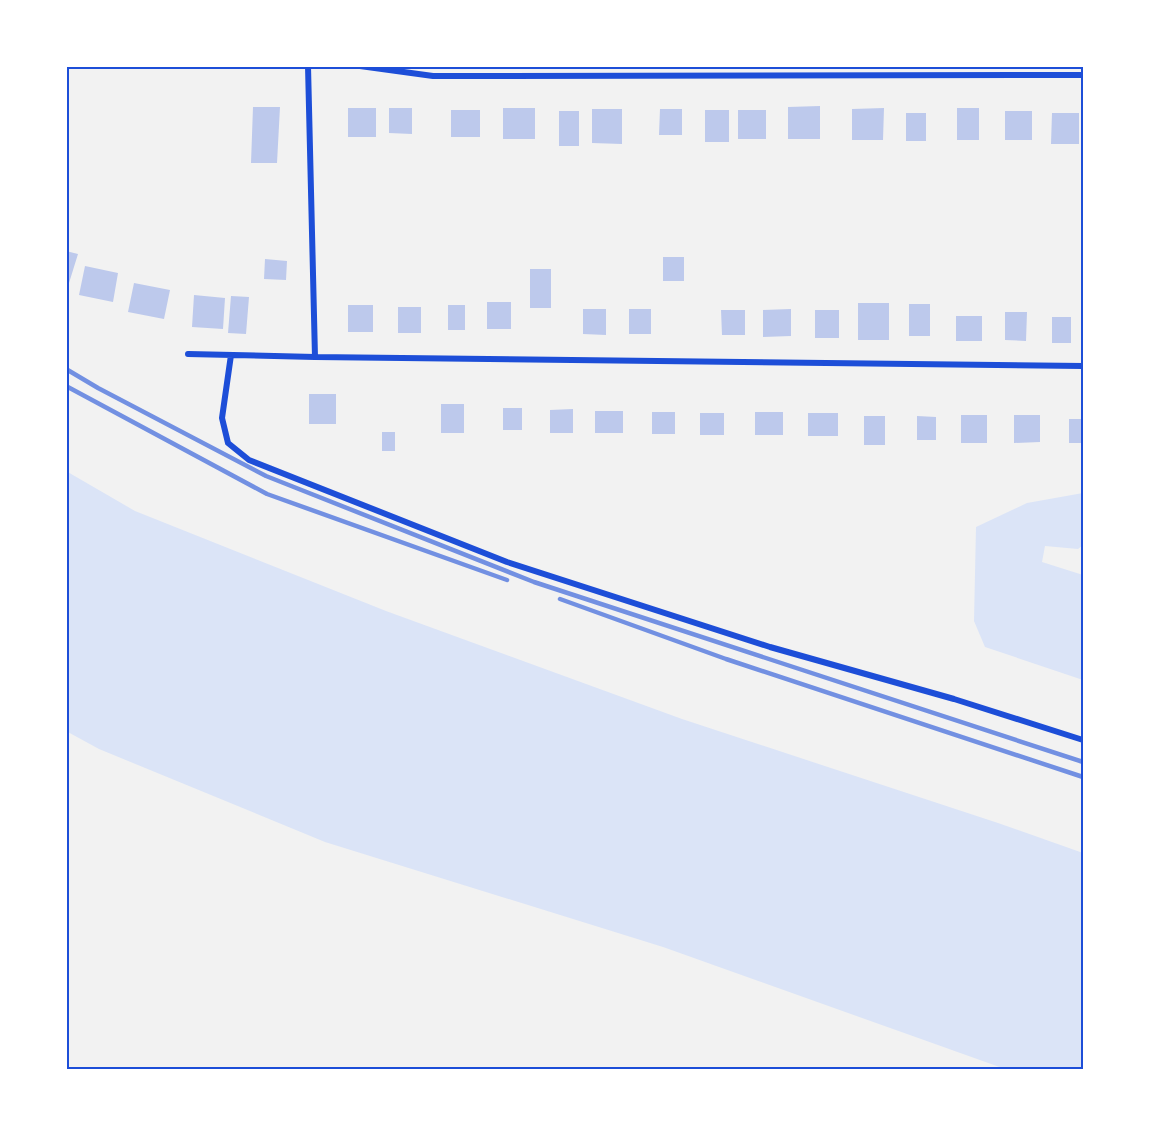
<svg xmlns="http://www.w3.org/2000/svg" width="1149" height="1136" viewBox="0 0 1149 1136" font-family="'Fira Sans',sans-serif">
<rect width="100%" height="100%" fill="#f2f2f2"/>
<!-- green -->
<path fill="#dbe4f7" d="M 66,471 L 135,511 L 386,611 L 682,719 L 998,823 L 1083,853 L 1083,1070 L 1008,1070 L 663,947 L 325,842 L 99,749 L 66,731 Z
M 1083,493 L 1083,545 L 1078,549 L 1045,546 L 1042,562 L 1083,575 L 1083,680 L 985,647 L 974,621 L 976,527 L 1027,503 Z"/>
<!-- building -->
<path fill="#bdc9ec" d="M 820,106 L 820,139 L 788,139 L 788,107 Z
M 253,107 L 280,107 L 277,163 L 251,163 Z
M 348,108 L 376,108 L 376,137 L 348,137 Z
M 389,108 L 412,108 L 412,134 L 389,133 Z
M 503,108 L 535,108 L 535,139 L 503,139 Z
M 884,108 L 883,140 L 852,140 L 852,109 Z
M 957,108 L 979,108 L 979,140 L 957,140 Z
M 592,109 L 622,109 L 622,144 L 592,143 Z
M 660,109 L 682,109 L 682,135 L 659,135 Z
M 451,110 L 480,110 L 480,137 L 451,137 Z
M 705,110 L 729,110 L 729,142 L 705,142 Z
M 738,110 L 766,110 L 766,139 L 738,139 Z
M 559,111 L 579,111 L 579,146 L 559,146 Z
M 1005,111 L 1032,111 L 1032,140 L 1005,140 Z
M 906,113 L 926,113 L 926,141 L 906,141 Z
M 1052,113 L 1079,113 L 1079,144 L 1051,144 Z
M 66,251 L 78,254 L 69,283 L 66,282 Z
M 663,257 L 684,257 L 684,281 L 663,281 Z
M 265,259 L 287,261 L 286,280 L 264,279 Z
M 85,266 L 118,273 L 113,302 L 79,295 Z
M 530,269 L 551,269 L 551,308 L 530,308 Z
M 134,283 L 170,290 L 164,319 L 128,312 Z
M 194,295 L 225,298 L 223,329 L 192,327 Z
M 231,296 L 249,297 L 246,334 L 228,333 Z
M 487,302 L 511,302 L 511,329 L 487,329 Z
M 858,303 L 889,303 L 889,340 L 858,340 Z
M 909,304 L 930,304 L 930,336 L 909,336 Z
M 348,305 L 373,305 L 373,332 L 348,332 Z
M 448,305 L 465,305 L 465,330 L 448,330 Z
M 398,307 L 421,307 L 421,333 L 398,333 Z
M 583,309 L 606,309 L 606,335 L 583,334 Z
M 629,309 L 651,309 L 651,334 L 629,334 Z
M 791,309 L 791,336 L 763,337 L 763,310 Z
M 721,310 L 745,310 L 745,335 L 722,335 Z
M 815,310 L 839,310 L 839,338 L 815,338 Z
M 1005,312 L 1027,312 L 1026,341 L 1005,340 Z
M 956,316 L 982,316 L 982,341 L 956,341 Z
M 1052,317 L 1071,317 L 1071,343 L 1052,343 Z
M 309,394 L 336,394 L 336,424 L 309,424 Z
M 441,404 L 464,404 L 464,433 L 441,433 Z
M 503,408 L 522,408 L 522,430 L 503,430 Z
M 573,409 L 573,433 L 550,433 L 550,410 Z
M 595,411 L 623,411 L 623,433 L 595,433 Z
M 652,412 L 675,412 L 675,434 L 652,434 Z
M 755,412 L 783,412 L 783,435 L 755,435 Z
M 700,413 L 724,413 L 724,435 L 700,435 Z
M 808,413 L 838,413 L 838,436 L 808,436 Z
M 961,415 L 987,415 L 987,443 L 961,443 Z
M 1014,415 L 1040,415 L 1040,442 L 1014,443 Z
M 864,416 L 885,416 L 885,445 L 864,445 Z
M 917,416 L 936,417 L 936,440 L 917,440 Z
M 1069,419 L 1083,419 L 1083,443 L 1069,443 Z
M 382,432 L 395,432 L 395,451 L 382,451 Z"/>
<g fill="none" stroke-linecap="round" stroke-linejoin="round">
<!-- minor -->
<path stroke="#1d4ed8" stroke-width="6" d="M 308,66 L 315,357
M 360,66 L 433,76 L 1083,75
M 188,354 L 315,357 L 1083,366
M 231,355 L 222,418 L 228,443 L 249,460 L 507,562 L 770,647 L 954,699 L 1083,740"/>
<!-- rail -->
<path stroke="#7290e2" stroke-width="4.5" d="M 66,369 L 98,388 L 266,476 L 534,582 L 1083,762
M 66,386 L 267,494 L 507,580
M 560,599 L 726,659 L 1083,777"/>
</g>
<!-- border -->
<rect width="1149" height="1136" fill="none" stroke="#ffffff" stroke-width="135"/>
<rect x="68" y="68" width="1014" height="1000" fill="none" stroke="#1d4ed8" stroke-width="2"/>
</svg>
